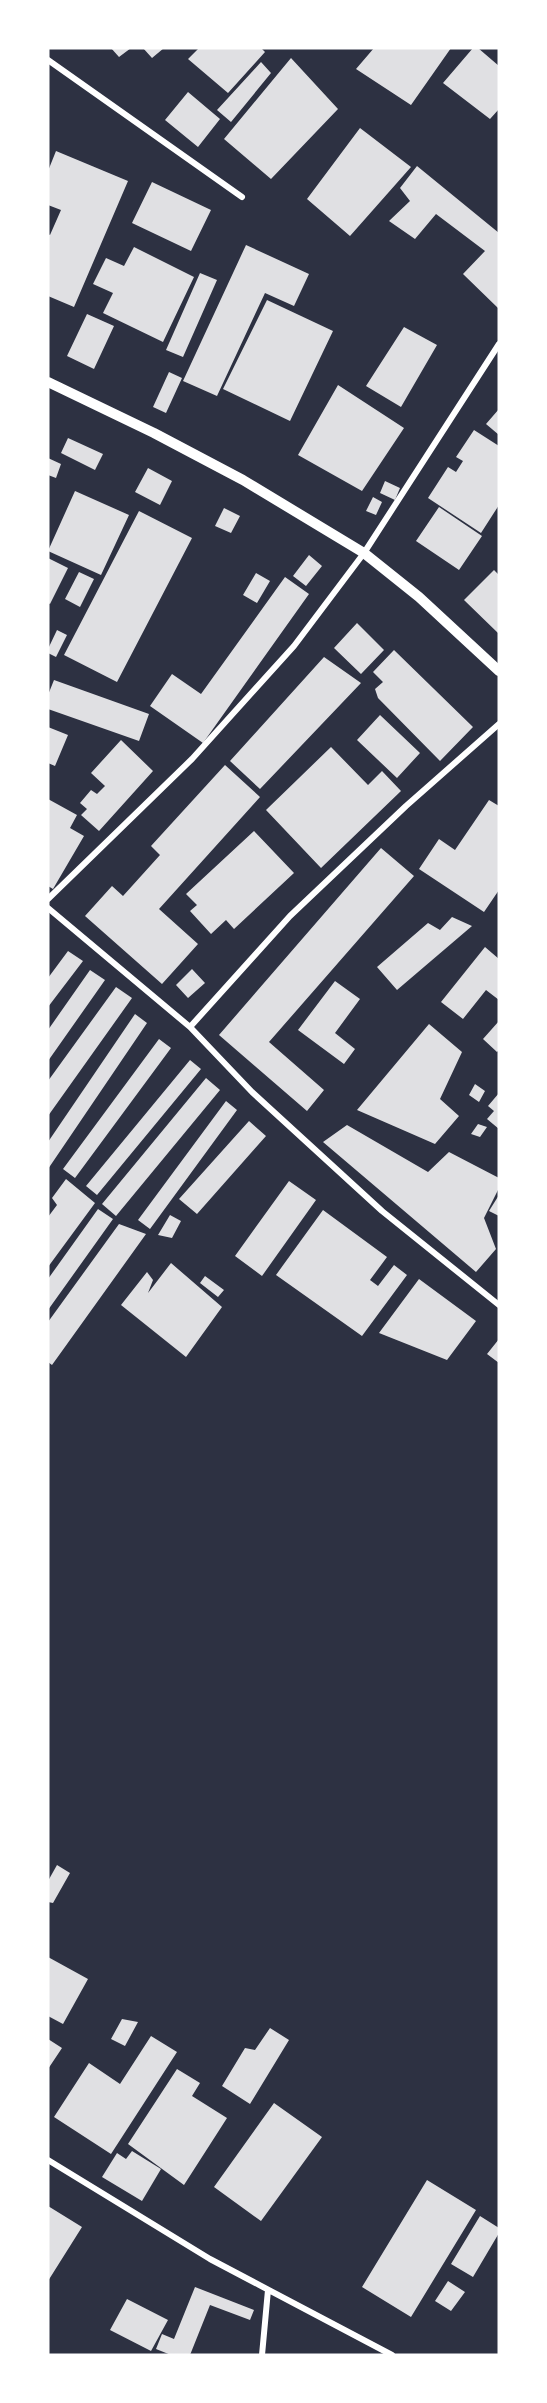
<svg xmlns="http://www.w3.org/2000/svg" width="547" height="2403" viewBox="0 0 547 2403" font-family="Signika,sans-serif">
<rect width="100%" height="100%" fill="#2d3142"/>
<!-- building -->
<path fill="#e0e0e3" d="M 111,48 L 131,48 L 119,57 Z
M 143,48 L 164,48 L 152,58 Z
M 199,48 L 261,48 L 265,52 L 228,93 L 188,59 Z
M 374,48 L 451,48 L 411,105 L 356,69 Z
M 473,48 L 478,48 L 499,66 L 499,109 L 490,119 L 443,83 Z
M 291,58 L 338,109 L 271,179 L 224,139 Z
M 261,62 L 271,73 L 231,122 L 217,110 Z
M 188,92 L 220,119 L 198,147 L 165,120 Z
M 360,128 L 411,167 L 350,236 L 307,199 Z
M 56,151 L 128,181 L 74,307 L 48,296 L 48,234 L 50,235 L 61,210 L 48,205 L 48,171 Z
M 417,166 L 499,233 L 499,309 L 463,274 L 485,251 L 436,214 L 415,239 L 389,221 L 410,201 L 400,188 Z
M 152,182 L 211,210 L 191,251 L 132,223 Z
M 246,245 L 309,274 L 294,306 L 265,293 L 217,396 L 183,381 Z
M 134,247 L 194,277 L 163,342 L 103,313 L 113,293 L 93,284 L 106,258 L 124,266 Z
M 200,273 L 217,280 L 183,357 L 166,350 Z
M 267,300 L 333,331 L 290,421 L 223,389 Z
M 87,314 L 114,326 L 94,369 L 67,356 Z
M 404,327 L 437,345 L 401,407 L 366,386 Z
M 169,372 L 182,378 L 166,413 L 153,407 Z
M 338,385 L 404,428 L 362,491 L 298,455 Z
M 499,409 L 499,435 L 486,424 Z
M 474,430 L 499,446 L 499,505 L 481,533 L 428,498 L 448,467 L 456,472 L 463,461 L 456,457 Z
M 68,438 L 103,454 L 95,470 L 61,453 Z
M 48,458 L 61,464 L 56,478 L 48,475 Z
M 148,468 L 172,481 L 160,505 L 135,492 Z
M 385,481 L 400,488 L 395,500 L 380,493 Z
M 75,491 L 129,515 L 101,575 L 48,551 Z
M 373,497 L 382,502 L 376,515 L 366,511 Z
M 439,507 L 482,536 L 459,570 L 416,541 Z
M 224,508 L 240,516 L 231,533 L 215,526 Z
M 139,511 L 192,538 L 117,682 L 64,655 Z
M 309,555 L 322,566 L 306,586 L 293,576 Z
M 48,558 L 68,568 L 50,604 L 48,603 Z
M 494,570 L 499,575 L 499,634 L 464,600 Z
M 79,572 L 94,579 L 80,607 L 65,599 Z
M 256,573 L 270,581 L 257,603 L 243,595 Z
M 285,577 L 309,594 L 203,743 L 150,706 L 172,674 L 201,694 Z
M 357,623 L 384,650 L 361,674 L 334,648 Z
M 57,630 L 67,635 L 56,657 L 48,653 L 48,649 Z
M 394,650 L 473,727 L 440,761 L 378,698 L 375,689 L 383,682 L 373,672 Z
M 324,657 L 361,683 L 260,789 L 230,761 Z
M 54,680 L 149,714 L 139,741 L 48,709 L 48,695 Z
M 380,715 L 420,753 L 397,778 L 357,740 Z
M 48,727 L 68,735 L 55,766 L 48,763 Z
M 121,740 L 153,771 L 99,831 L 81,815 L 87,809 L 80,803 L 91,790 L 97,794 L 105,786 L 91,773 Z
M 331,747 L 368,785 L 382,771 L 401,791 L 321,868 L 266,810 Z
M 225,765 L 260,797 L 159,909 L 198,944 L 162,984 L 85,916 L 112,886 L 123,896 L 160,855 L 151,846 Z
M 48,799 L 77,815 L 70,828 L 84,836 L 53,889 L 48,886 Z
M 489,800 L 499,806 L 499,890 L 484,912 L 419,869 L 439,839 L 455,850 Z
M 254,831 L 294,873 L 234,929 L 226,920 L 211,934 L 190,911 L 197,905 L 186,894 Z
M 381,848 L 414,876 L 269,1042 L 324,1090 L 307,1111 L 219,1035 Z
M 452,917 L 472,926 L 397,990 L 377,967 L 428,923 L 440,930 Z
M 485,947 L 499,959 L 499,1000 L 486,990 L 463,1019 L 441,1002 Z
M 68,951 L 83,961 L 48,1007 L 48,978 Z
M 192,969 L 205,983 L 188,998 L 176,985 Z
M 90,970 L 105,980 L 48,1061 L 48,1030 Z
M 335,981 L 360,999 L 335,1033 L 355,1049 L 344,1064 L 298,1030 Z
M 116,987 L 132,998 L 48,1116 L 48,1081 Z
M 135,1014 L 147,1023 L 48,1169 L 48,1142 Z
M 499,1021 L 499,1050 L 497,1052 L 483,1039 Z
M 429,1024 L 462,1052 L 440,1099 L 459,1116 L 435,1144 L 357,1110 Z
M 159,1039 L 171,1048 L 75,1178 L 63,1169 Z
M 190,1060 L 201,1069 L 97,1195 L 86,1186 Z
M 206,1078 L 220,1090 L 116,1216 L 102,1204 Z
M 475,1084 L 485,1091 L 479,1102 L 469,1095 Z
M 499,1093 L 499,1129 L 487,1119 L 494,1111 L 488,1106 Z
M 226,1101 L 237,1110 L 150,1229 L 138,1220 Z
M 249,1121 L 266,1136 L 197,1214 L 179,1199 Z
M 478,1124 L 487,1127 L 480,1137 L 471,1134 Z
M 347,1125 L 428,1172 L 449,1152 L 499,1178 L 499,1188 L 484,1218 L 496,1249 L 476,1272 L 323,1142 Z
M 66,1179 L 95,1203 L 48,1267 L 48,1217 L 57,1205 L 52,1198 Z
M 289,1181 L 316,1200 L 262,1276 L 235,1256 Z
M 499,1195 L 499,1216 L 489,1211 Z
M 98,1209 L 113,1219 L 48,1310 L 48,1279 Z
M 323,1210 L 387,1257 L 370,1280 L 378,1286 L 394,1265 L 407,1275 L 362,1336 L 276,1275 Z
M 170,1215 L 181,1221 L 172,1238 L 158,1235 Z
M 119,1224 L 146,1234 L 52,1365 L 48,1362 L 48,1322 Z
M 171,1263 L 222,1307 L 186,1357 L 121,1305 L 147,1272 L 153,1280 L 148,1293 Z
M 205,1276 L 224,1290 L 218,1297 L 200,1283 Z
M 419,1279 L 476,1321 L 447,1360 L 379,1333 Z
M 499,1339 L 499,1363 L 487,1354 Z
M 57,1865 L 70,1873 L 53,1903 L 48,1902 L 48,1881 Z
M 48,1957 L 88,1979 L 63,2024 L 48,2016 Z
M 122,2019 L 138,2022 L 125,2046 L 111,2039 Z
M 270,2028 L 289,2040 L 250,2104 L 222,2086 L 245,2048 L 255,2050 Z
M 151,2036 L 177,2052 L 111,2154 L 54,2117 L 89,2063 L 120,2084 Z
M 48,2039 L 62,2048 L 48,2069 Z
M 177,2069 L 200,2083 L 192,2096 L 227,2118 L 184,2185 L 128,2144 Z
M 274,2103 L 322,2137 L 261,2221 L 214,2187 Z
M 132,2151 L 161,2169 L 142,2201 L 102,2177 L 117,2153 L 126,2159 Z
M 427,2180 L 476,2210 L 411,2317 L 362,2287 Z
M 48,2206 L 82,2227 L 48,2281 Z
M 480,2216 L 499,2228 L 499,2233 L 473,2277 L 451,2264 Z
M 448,2281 L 465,2292 L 451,2311 L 435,2301 Z
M 195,2287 L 254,2310 L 250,2320 L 210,2305 L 190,2355 L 171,2355 L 156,2349 L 162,2334 L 174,2339 Z
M 127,2299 L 168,2320 L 151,2351 L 110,2330 Z"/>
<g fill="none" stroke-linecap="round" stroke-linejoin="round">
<!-- minor -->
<path stroke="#fff" stroke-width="6" d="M 48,60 L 242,197
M 48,899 L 192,759 L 294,646 L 364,553 L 499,344
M 48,908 L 190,1027 L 252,1092 L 382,1211 L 499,1305
M 190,1027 L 290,916 L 406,806 L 499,724
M 48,2160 L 210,2259 L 392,2355
M 262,2355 L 268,2290"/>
<!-- tertiary -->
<path stroke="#fff" stroke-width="10" d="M 48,382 L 154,433 L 243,480 L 364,553 L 419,597 L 499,671"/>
</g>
<!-- border -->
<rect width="547" height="2403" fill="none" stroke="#ffffff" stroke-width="99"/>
</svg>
